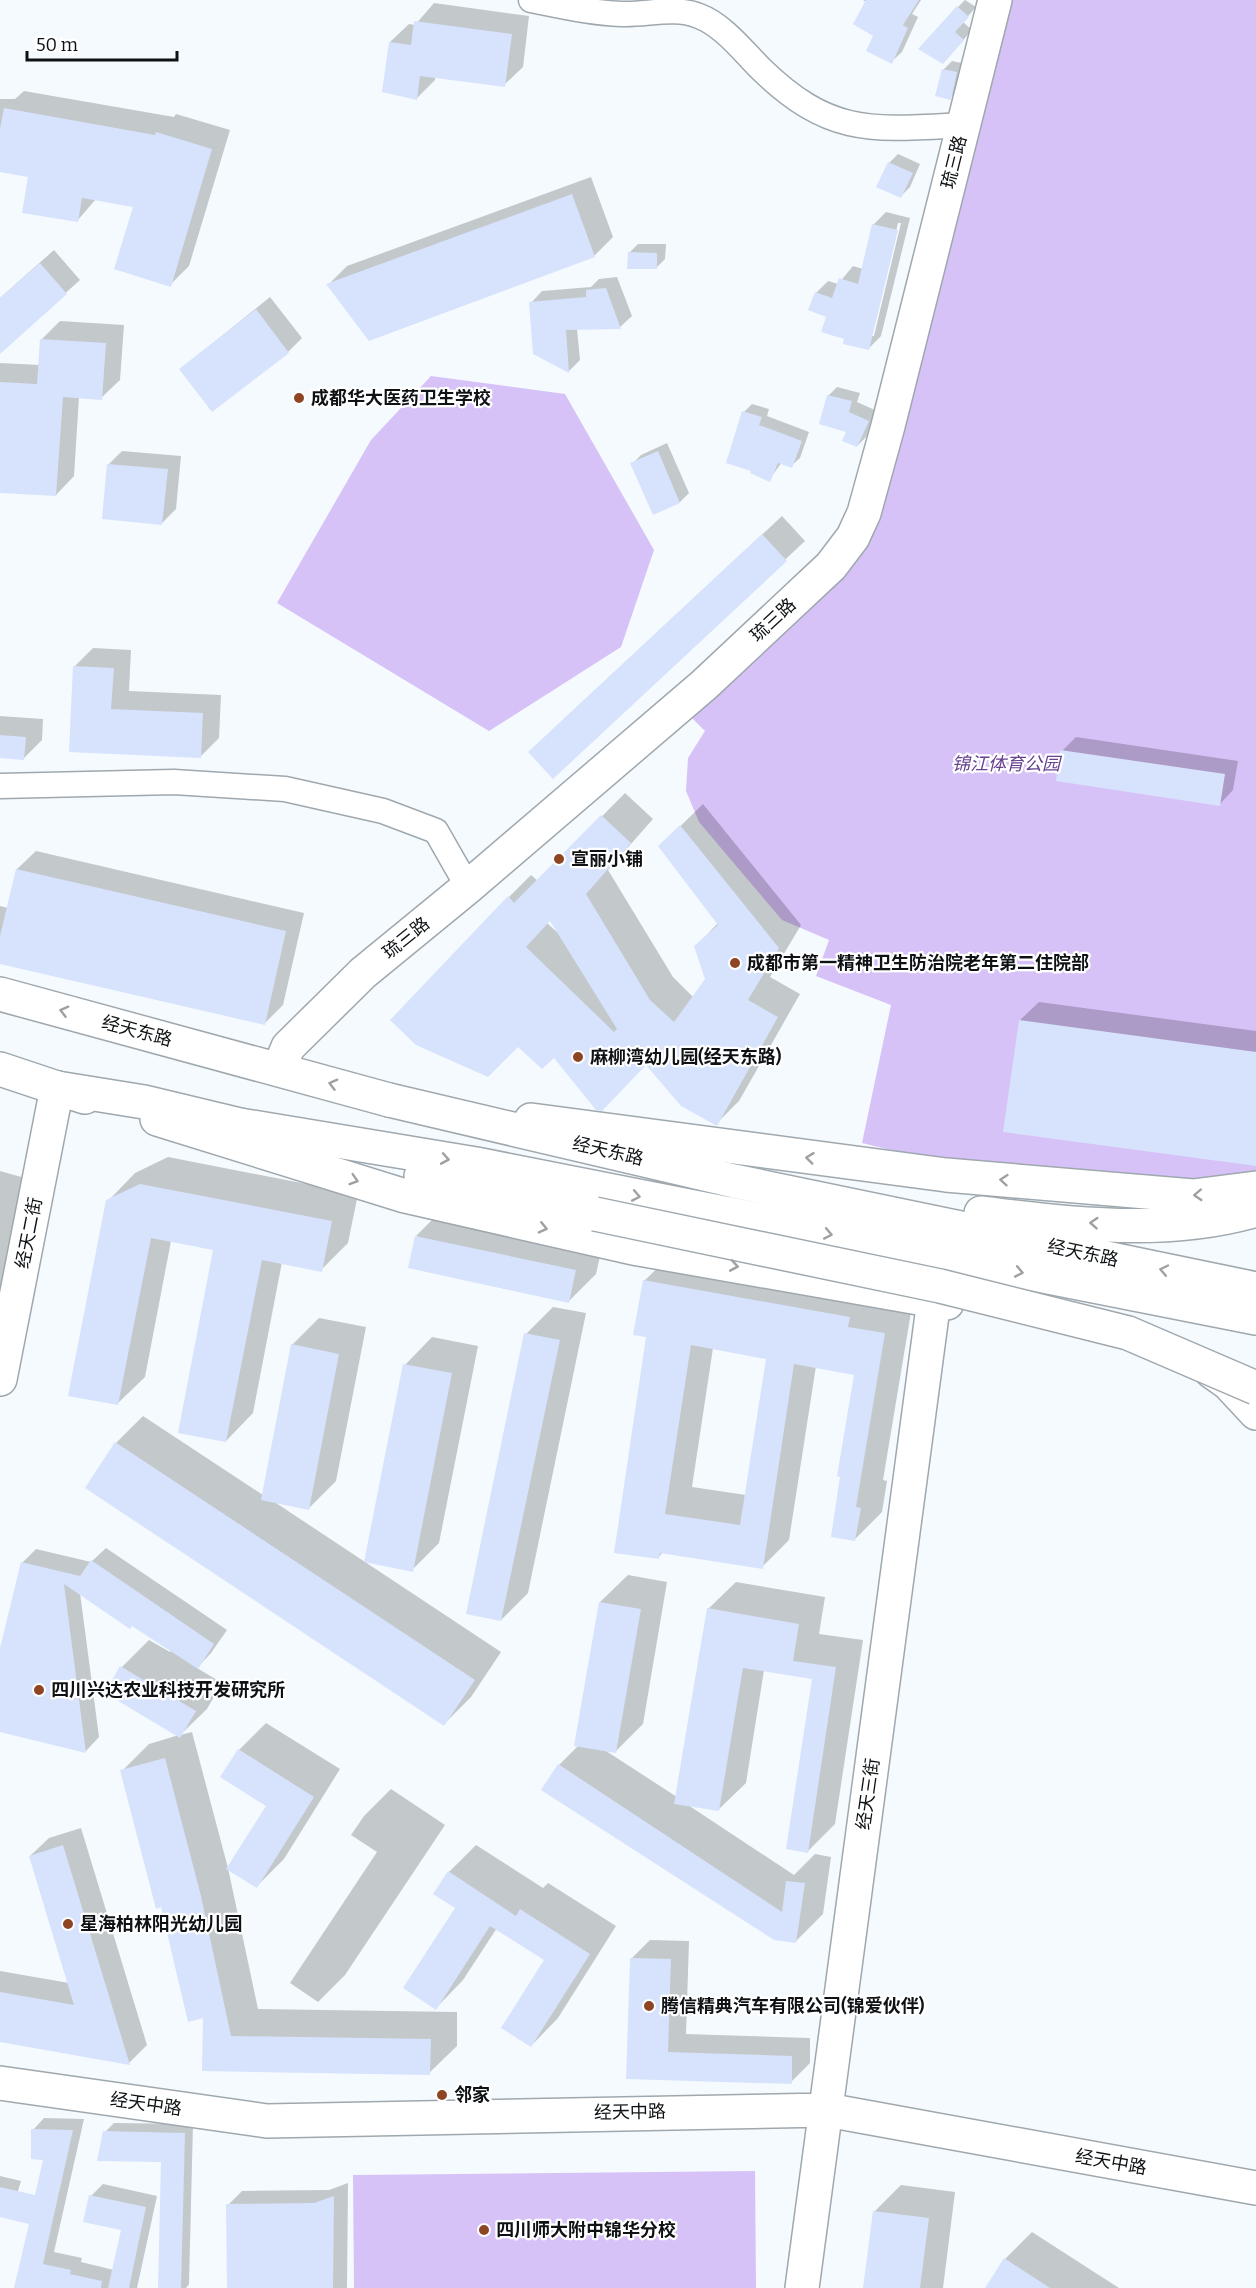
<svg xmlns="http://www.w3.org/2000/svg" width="1256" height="2288" viewBox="0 0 1256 2288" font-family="Bitter,'Noto Sans SC',serif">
<rect width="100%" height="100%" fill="#f4fafe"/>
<!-- green -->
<path fill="#d7c2f8" d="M 1011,0 L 1256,0 L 1256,1223 L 1084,1197 L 862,1143 L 891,1005 L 816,976 L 829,940 L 782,920 L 699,822 L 686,791 L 688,758 L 705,731 L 687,713 L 832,586 Z
M 431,376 L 565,394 L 654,550 L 621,647 L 489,731 L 277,603 L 371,440 Z
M 755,2171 L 756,2288 L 354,2288 L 353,2175 Z"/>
<!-- shadow -->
<path fill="#0003" fill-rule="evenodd" d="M 863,0 L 921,0 L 912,14 L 918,17 L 902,52 L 891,62 L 875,35 L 866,2 Z
M 965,0 L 976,7 L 963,22 L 972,30 L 952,53 L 958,7 Z
M 434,3 L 529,16 L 523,67 L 504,85 L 435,76 L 435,80 L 416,99 L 390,42 L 409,24 L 415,25 Z
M 952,61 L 966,64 L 959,89 L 950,98 L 943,70 Z
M 24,91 L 174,117 L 176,114 L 230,130 L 189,266 L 170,285 L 135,206 L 96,199 L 77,221 L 30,176 L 0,170 L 0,99 L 15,99 Z
M 898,154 L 920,164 L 910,187 L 901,196 L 889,163 Z
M 591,177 L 613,237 L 594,256 L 328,285 L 347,266 Z
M 886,212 L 910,218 L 881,336 L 869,348 L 846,338 L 828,316 L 816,293 L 828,281 L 838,284 L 853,266 L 863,269 L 873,225 ZM 898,223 L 901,223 L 874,336 L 871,336 Z
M 638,244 L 666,244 L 665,259 L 656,268 L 629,253 Z
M 54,250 L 80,280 L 0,352 L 0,298 Z
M 617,277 L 632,316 L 620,327 L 577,329 L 580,360 L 569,371 L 535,353 L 531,303 L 542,291 L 591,287 L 599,279 Z
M 270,297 L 302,338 L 288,352 L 181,369 Z
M 60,321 L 124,325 L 120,380 L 101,398 L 79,397 L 74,476 L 56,495 L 0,491 L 0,363 L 40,365 L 42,339 Z
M 837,387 L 860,393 L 857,402 L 877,411 L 866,437 L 857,446 L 828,396 Z
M 752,404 L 769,409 L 767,416 L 809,432 L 800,458 L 791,466 L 782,462 L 769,480 L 744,412 Z
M 667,443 L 689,493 L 680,502 L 654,513 L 632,464 L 641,455 Z
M 122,451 L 181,456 L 176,509 L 162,523 L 108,465 Z
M 782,516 L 805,541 L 553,777 L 549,733 Z
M 93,648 L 131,650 L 129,691 L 221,695 L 219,738 L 200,757 L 71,750 L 75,666 Z
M 0,716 L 43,719 L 42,740 L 23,759 L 0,757 Z
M 1076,737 L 1238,761 L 1233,790 L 1220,804 L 1062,751 Z
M 625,793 L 653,819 L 608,870 L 673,977 L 693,997 L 706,979 L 696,946 L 718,923 L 660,846 L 703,804 L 801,925 L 770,977 L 800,994 L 739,1101 L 716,1124 L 647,1063 L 554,1056 L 509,897 L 531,875 L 538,881 ZM 551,920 L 559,934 L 547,923 Z
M 36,851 L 304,913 L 283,1005 L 264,1024 L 0,963 L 0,906 L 8,908 L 17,869 Z
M 1039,1002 L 1256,1031 L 1256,1165 L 1020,1020 Z
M 168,1157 L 358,1194 L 348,1243 L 321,1270 L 282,1262 L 253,1413 L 226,1441 L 215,1249 L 171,1241 L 145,1377 L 117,1404 L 108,1201 L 135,1173 Z
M 0,1171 L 32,1180 L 0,1305 Z
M 443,1209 L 603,1243 L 596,1274 L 569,1301 L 416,1236 Z
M 672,1254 L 912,1306 L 883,1480 L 887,1481 L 882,1512 L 855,1539 L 856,1373 L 816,1366 L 789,1540 L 762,1567 L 663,1552 L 658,1558 L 644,1281 ZM 713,1348 L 767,1358 L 746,1495 L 692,1487 Z
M 553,1307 L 586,1313 L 528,1593 L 501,1620 L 526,1334 Z
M 319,1318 L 366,1327 L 336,1481 L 309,1508 L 273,1501 L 501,1652 L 471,1697 L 444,1724 L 87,1487 L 116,1443 L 143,1416 L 263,1495 L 292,1345 Z
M 432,1337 L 478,1346 L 439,1543 L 412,1570 L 405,1365 Z
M 106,1548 L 227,1630 L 211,1653 L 197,1668 L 222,1683 L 207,1709 L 180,1735 L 192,1732 L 228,1868 L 258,2009 L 457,2012 L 457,2046 L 429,2073 L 204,2070 L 205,2016 L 162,1905 L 122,1771 L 149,1744 L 179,1735 L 107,1692 L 122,1667 L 149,1640 L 170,1652 L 172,1650 L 80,1593 L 99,1737 L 86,1751 L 0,1731 L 0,1655 L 22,1563 L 36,1549 L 91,1562 Z
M 628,1575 L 667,1582 L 643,1724 L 616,1751 L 603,1749 L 677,1797 L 708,1609 L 736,1582 L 825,1597 L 819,1634 L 863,1640 L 835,1824 L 808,1851 L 813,1678 L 764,1670 L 746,1783 L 718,1810 L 688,1805 L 794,1875 L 815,1854 L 831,1857 L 823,1914 L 796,1941 L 559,1765 L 579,1745 L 600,1602 Z
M 266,1723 L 340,1769 L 284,1859 L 257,1886 L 268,1805 L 239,1750 Z
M 391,1789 L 445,1825 L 345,1975 L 318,2002 L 290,1983 L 377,1852 L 351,1835 L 364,1816 Z
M 81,1828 L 147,2045 L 129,2063 L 0,2041 L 0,1971 L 69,1983 L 30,1856 L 49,1838 Z
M 476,1845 L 543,1888 L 548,1883 L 616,1926 L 558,2018 L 531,2046 L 546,1959 L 497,1928 L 463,1980 L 436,2008 L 457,1908 L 449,1872 Z
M 650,1940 L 689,1941 L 686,2034 L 810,2038 L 810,2063 L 791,2082 L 628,2077 L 631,1959 Z
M 44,2118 L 84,2119 L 54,2252 L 82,2258 L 81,2262 L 114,2270 L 122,2229 L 91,2196 L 103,2184 L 157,2196 L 137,2288 L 21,2288 L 45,2158 L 33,2130 Z
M 114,2123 L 193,2124 L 189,2284 L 186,2288 L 159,2288 L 163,2161 L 105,2132 Z
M 0,2176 L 21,2181 L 13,2207 L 0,2216 Z
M 348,2183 L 347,2288 L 229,2288 L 228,2205 L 242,2191 L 329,2190 Z
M 901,2185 L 955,2192 L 943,2288 L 864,2288 L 874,2212 Z
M 1032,2232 L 1119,2288 L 987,2288 L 1005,2259 Z"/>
<!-- building -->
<path fill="#d7e2fd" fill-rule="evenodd" d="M 866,0 L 919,0 L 903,25 L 908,28 L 892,64 L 866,51 L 873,36 L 853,24 Z
M 957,6 L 969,17 L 955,32 L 964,40 L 943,64 L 918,49 Z
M 414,21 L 512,34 L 505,87 L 420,76 L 417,100 L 382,92 L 389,42 L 411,45 Z
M 942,69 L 957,72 L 951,100 L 935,96 Z
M 4,108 L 155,135 L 156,132 L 212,149 L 171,287 L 114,269 L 133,207 L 82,198 L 78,222 L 22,213 L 28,177 L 0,172 L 0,129 Z
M 888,162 L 913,173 L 901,198 L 876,187 Z
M 572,194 L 595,257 L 369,341 L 326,284 Z
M 872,224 L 898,230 L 869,350 L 843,344 L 844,339 L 821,332 L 826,317 L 808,310 L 815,292 L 832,298 L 839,278 L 858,284 Z
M 628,252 L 657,253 L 657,269 L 627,269 Z
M 40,263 L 67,294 L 0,354 L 0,298 Z
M 606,288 L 621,329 L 566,330 L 569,373 L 533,354 L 529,302 L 586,297 L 586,290 Z
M 256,309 L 289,353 L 212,412 L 179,369 Z
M 40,339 L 106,343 L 102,400 L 63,397 L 56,496 L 0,493 L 0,382 L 37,384 Z
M 827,395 L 852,401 L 849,412 L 869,421 L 857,447 L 842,441 L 846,432 L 819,424 Z
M 742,411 L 762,417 L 759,425 L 802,441 L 792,468 L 778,463 L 770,482 L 750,473 L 751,471 L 726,463 Z
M 658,451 L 680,503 L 653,515 L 630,463 Z
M 107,464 L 168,469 L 162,525 L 102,519 Z
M 762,534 L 787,561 L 553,779 L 528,752 Z
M 73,666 L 114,668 L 111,709 L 203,713 L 201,758 L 69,752 Z
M 0,735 L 26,737 L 24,760 L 0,758 Z
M 1060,750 L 1225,774 L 1220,806 L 1056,781 Z
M 601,815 L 631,843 L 586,894 L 650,1000 L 674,1022 L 705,979 L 694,946 L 718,925 L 658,846 L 680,825 L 779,948 L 748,1000 L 778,1017 L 717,1126 L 681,1106 L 646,1065 L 602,1111 L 596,1110 L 554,1058 L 542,1069 L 518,1047 L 488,1077 L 416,1045 L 390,1020 L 508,896 L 514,903 ZM 550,921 L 617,1029 L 614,1032 L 526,947 Z
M 16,869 L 286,931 L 265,1025 L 0,964 L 0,936 Z
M 1019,1020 L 1256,1052 L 1256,1166 L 1003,1132 Z
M 140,1184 L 332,1221 L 322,1272 L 262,1260 L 226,1442 L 178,1433 L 213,1250 L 151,1238 L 118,1405 L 68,1396 L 106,1200 Z
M 415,1236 L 576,1270 L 569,1303 L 408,1268 Z
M 643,1280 L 850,1317 L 848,1327 L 885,1333 L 856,1507 L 861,1508 L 855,1541 L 831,1537 L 840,1477 L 837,1476 L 854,1375 L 794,1364 L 763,1569 L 660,1553 L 659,1559 L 614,1553 L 646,1337 L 633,1335 ZM 691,1345 L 766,1359 L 740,1525 L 665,1514 Z
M 524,1333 L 560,1340 L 501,1621 L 466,1614 Z
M 291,1344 L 339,1354 L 309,1510 L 261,1500 Z
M 403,1364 L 452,1373 L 413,1572 L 364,1562 Z
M 115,1442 L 475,1680 L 444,1726 L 85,1488 Z
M 91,1560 L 214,1644 L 198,1669 L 132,1626 L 130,1629 L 64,1584 L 86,1753 L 0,1732 L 0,1648 L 21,1562 L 80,1576 Z
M 599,1602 L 641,1609 L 616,1753 L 574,1746 Z
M 707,1608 L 799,1624 L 793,1661 L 836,1667 L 808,1853 L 786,1849 L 812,1679 L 743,1668 L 719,1811 L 674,1804 Z
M 120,1666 L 196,1711 L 180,1738 L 105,1693 Z
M 238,1749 L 314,1797 L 257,1888 L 226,1869 L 266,1806 L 220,1777 Z
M 165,1758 L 201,1896 L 231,2036 L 431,2039 L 430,2075 L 202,2071 L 203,2018 L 188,2022 L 161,1907 L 156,1909 L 120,1770 Z
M 558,1764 L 782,1912 L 786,1881 L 805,1883 L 796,1943 L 774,1940 L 541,1790 Z
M 63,1845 L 130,2065 L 0,2042 L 0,1992 L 74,2005 L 29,1856 Z
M 448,1871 L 516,1916 L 520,1909 L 590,1954 L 531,2047 L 501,2028 L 544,1960 L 490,1926 L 436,2010 L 403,1988 L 455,1908 L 433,1894 Z
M 630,1958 L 671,1959 L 668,2052 L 792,2056 L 792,2084 L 626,2079 Z
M 31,2129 L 73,2130 L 43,2264 L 71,2270 L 70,2274 L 102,2281 L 101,2288 L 14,2288 L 29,2224 L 0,2217 L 0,2187 L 35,2195 L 43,2160 L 31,2159 Z
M 103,2131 L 185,2133 L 181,2288 L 158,2288 L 161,2162 L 97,2161 Z
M 89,2195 L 146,2207 L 129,2288 L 108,2288 L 121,2230 L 83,2222 Z
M 334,2196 L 333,2288 L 227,2288 L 226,2204 L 314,2203 Z
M 873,2211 L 929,2218 L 920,2288 L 863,2288 Z
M 1004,2258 L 1050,2288 L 985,2288 Z"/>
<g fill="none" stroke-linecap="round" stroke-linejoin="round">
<!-- street casing -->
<g stroke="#9ea8ae" stroke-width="27">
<path id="street" d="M 531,0 C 561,6 591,13 622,14 C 648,15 674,6 699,16 C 723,25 743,51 761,69 C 830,136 872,130 963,125
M 0,786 L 174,782 L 285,789 L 383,811 L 436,831 L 468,887"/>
</g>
<!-- secondary casing -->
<g stroke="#9ea8ae" stroke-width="36">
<path id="secondary" d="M 279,1069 L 288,1047 L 363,973 L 468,887 L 704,685 L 831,566 L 853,537 L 864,513 L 888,426 L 995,0
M 157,1119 L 405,1196 L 633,1248 L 947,1303
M 531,1120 L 946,1175 L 1193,1196 L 1256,1188
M 1211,1371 L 1228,1383 L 1256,1413
M 0,1379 L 57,1088 L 85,1097
M 0,2083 L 267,2121 L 827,2110 L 1256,2188
M 802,2288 L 934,1300"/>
</g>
<!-- primary casing -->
<g stroke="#9ea8ae" stroke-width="36">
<path id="primary" d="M 0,994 L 389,1100
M 0,1069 L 57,1088"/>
</g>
<!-- highway casing -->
<g stroke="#9ea8ae" stroke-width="36">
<path id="highway" d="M 57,1088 L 144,1102 L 240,1125 L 476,1164 L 1256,1318
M 389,1100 L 734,1181 L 1256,1289
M 421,1176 L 595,1214
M 981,1213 C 1071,1224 1168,1236 1256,1210"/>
</g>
<!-- street -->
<use href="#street" stroke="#fff" stroke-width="24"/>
<!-- secondary -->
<use href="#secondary" stroke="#fff" stroke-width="33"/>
<!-- primary -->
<use href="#primary" stroke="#fff" stroke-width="33"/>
<!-- highway -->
<use href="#highway" stroke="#fff" stroke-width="33"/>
<!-- highway-bridge casing -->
<g stroke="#9ea8ae" stroke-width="36" stroke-linecap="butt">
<path id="highway-bridge" d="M 595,1214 L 940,1286 L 1128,1333 L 1256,1388"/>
</g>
<!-- highway-bridge -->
<use href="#highway-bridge" stroke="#fff" stroke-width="33"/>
</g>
<!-- one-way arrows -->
<defs><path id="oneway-chevron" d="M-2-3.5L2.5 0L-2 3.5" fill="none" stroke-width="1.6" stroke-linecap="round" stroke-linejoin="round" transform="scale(1.5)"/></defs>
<g stroke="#9fa0a1">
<use href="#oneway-chevron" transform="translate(64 1011) rotate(-165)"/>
<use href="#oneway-chevron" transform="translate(333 1084) rotate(-165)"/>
<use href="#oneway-chevron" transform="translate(810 1158) rotate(-173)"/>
<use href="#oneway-chevron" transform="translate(445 1159) rotate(10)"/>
<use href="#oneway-chevron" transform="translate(354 1180) rotate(17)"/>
<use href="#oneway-chevron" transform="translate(1004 1180) rotate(-175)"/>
<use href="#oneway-chevron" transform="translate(1198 1195) rotate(177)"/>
<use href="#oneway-chevron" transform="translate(636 1196) rotate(11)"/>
<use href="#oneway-chevron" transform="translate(1094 1223) rotate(-176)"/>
<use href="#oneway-chevron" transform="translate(543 1228) rotate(13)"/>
<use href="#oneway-chevron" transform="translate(828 1234) rotate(11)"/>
<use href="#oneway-chevron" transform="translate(734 1266) rotate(10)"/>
<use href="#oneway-chevron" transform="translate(1164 1270) rotate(-168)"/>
<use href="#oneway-chevron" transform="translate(1019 1272) rotate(11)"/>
</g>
<!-- markers -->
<g fill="#8d4524" stroke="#fff" stroke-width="2">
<circle cx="299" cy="398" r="6"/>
<circle cx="559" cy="859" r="6"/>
<circle cx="735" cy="963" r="6"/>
<circle cx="578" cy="1057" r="6"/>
<circle cx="39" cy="1690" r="6"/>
<circle cx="68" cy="1924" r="6"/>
<circle cx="649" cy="2006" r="6"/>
<circle cx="442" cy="2095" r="6"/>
<circle cx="484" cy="2230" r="6"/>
</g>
<g text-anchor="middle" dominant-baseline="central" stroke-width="4.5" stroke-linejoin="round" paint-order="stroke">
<!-- street labels -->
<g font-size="18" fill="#0e1214" stroke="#fff">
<text transform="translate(954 162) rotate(-76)">琉三路</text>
<text transform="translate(773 620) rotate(-43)">琉三路</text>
<text transform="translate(406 938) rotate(-39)">琉三路</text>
<text transform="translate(137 1031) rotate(15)">经天东路</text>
<text transform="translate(608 1151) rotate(13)">经天东路</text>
<text transform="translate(29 1233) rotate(-79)">经天二街</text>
<text transform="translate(1083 1253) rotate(12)">经天东路</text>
<text transform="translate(868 1794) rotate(-82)">经天三街</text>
<text transform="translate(146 2104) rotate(8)">经天中路</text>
<text transform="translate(630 2112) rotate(-1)">经天中路</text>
<text transform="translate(1111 2162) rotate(10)">经天中路</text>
</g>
<!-- poi labels -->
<g font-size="18" font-weight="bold" fill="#0e1214" stroke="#fff" text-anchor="start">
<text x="311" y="398">成都华大医药卫生学校</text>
<text x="571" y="859">宣丽小铺</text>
<text x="747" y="963">成都市第一精神卫生防治院老年第二住院部</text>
<text x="590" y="1057">麻柳湾幼儿园(经天东路)</text>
<text x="51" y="1690">四川兴达农业科技开发研究所</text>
<text x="80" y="1924">星海柏林阳光幼儿园</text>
<text x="661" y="2006">腾信精典汽车有限公司(锦爱伙伴)</text>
<text x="454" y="2095">邻家</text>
<text x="496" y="2230">四川师大附中锦华分校</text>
</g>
<!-- park labels -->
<g font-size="18" font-style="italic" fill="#664291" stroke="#fff">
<text x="1006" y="764">锦江体育公园</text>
</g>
</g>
<!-- scale -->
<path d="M27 51v9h150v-9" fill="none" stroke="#0e1214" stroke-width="3"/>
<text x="36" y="51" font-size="18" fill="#0e1214" stroke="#ffffff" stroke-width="4.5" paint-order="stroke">50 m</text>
</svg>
